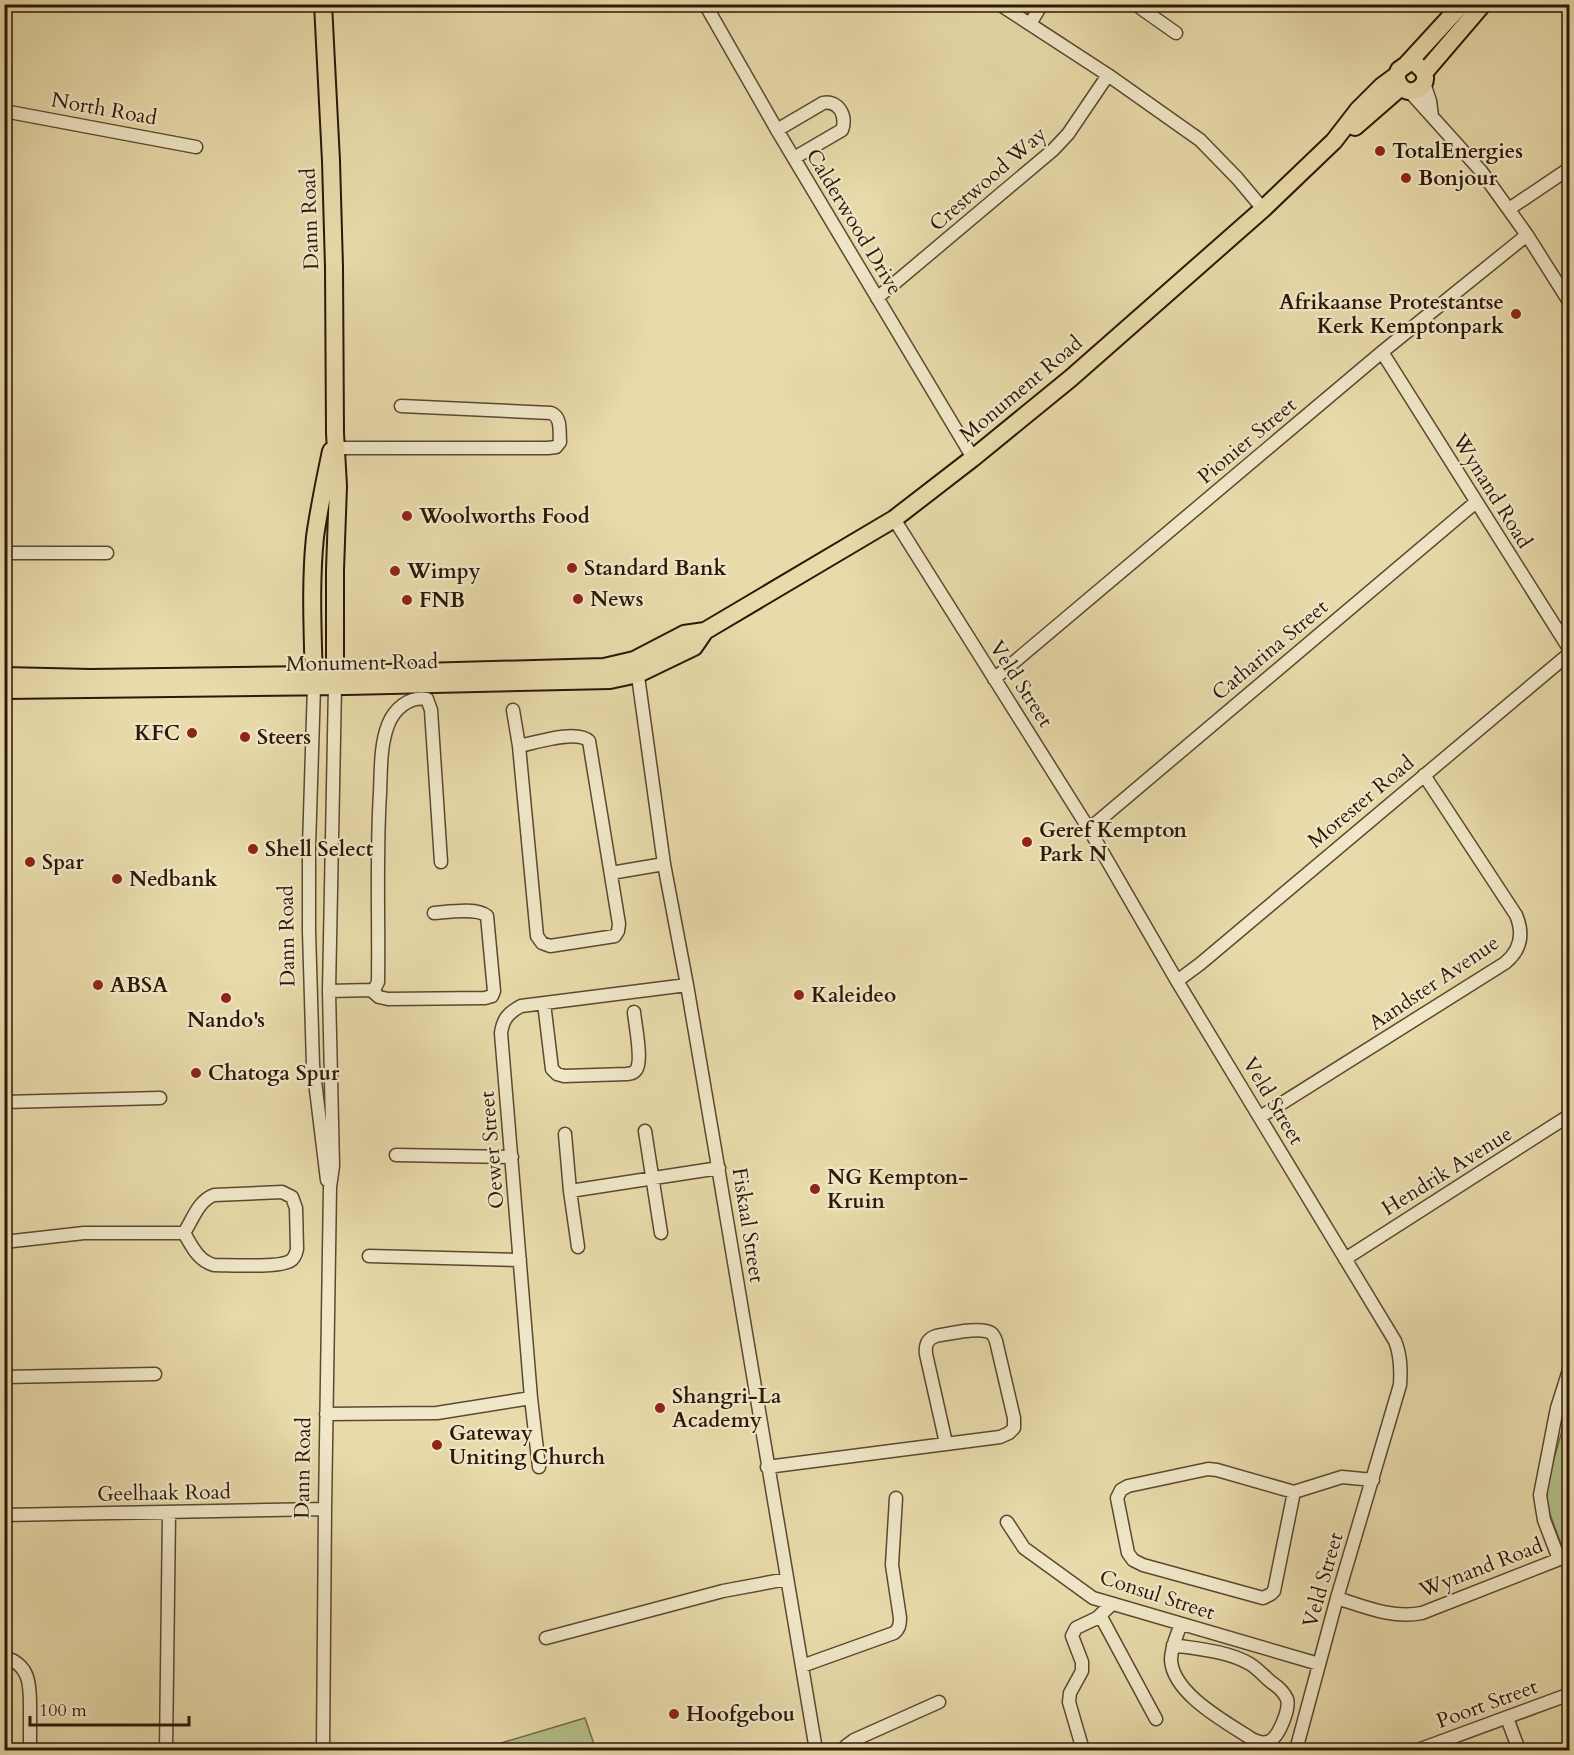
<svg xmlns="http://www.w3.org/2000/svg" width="1574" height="1755" viewBox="0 0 1574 1755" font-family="Cardo,serif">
<rect width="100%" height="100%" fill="#e8daaa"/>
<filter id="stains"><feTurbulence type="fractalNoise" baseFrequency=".00333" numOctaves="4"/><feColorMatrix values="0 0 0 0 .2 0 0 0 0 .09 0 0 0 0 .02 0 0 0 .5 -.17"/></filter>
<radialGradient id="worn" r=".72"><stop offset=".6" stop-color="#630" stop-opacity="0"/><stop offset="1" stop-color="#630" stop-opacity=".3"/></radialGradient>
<!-- green -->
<path fill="#b5c08a" stroke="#706c49" stroke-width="1.5" d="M 1569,1406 L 1569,1547 L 1561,1544 L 1547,1506 L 1547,1483 Z
M 585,1718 L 596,1750 L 491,1750 L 491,1746 Z"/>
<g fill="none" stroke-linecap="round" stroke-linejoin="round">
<!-- minor casing -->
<g stroke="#5b4830" stroke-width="15">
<path id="minor" d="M 705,4 L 777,130 L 973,458
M 999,4 L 1108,75 L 1200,140 L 1237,178 L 1263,209
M 1135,4 L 1176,33
M 1030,24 L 1042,4
M 1424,83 L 1430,101 L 1432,116
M 1409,91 L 1481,171 L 1527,235 L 1570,303
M 4,111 L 196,147
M 777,130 L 823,103 C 839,100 847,116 842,130 L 794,158
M 1509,209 L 1570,168
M 877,298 L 1053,150 L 1068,134 L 1108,75
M 1382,352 L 1570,650
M 337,448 L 548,448 L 556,447 L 560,442 C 559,432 562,417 551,413 L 401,406
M 894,519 L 1089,829 L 1177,981 L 1395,1341 C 1401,1356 1401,1370 1400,1385 L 1337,1598 L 1296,1750
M 4,553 L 107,553
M 637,669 L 664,864 L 687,985 L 716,1155 L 816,1750
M 994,679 L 1382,352 L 1527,235
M 314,686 L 309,847 L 309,931 L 313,1065 L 327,1180
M 513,710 L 519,746 L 537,936 L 542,943 L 550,946 L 615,936 L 618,931 L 619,924 L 589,741 C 576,729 535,743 519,746
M 1089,829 L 1476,502
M 611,873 L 664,864
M 1177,981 L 1200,964 L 1570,653
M 371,990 L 379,997 L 388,999 L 485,998 L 492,996 L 494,991 L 487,916 C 477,907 448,912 434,913
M 329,991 L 371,990 L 375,988 L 378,982 C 379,919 376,856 380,793 C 381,771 380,746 388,725 C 394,709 409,696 427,699 L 431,710 L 441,862
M 544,1003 L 552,1069 L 557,1074 L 564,1076 L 627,1074 C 632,1073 633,1074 636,1070 C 643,1061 635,1024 634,1012
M 4,1102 L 160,1098
M 1260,1117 L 1505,963 C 1521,950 1524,934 1516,915 L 1424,775
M 645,1131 L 661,1233
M 565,1134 L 570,1191 L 578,1247
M 396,1155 L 512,1157
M 570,1191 L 719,1168
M 282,1192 L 292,1197 L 296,1208 L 297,1249 C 296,1254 294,1259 290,1261 C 279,1268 229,1265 214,1265 C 198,1261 192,1246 184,1233 C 193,1219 198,1201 214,1195 Z
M 4,1242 L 84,1233 L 184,1233
M 369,1256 L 520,1260
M 1345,1259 L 1570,1115
M 4,1377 L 155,1374
M 326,1414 L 437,1413 L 531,1398
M 539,1467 L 531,1398 L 501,1033 C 503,1019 508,1013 521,1006 L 687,985
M 767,1467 L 1000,1437 L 1009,1433 L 1014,1428 L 1014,1418 L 996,1341 C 995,1338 994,1335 991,1333 C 981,1326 948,1334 936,1336 C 927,1339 925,1345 926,1354 L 946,1443
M 1294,1492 L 1274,1591 L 1271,1594 L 1263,1598 L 1143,1565 L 1133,1560 L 1128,1553 L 1117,1498 L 1121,1490 L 1128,1486 L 1208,1469 L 1217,1470 L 1294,1492 L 1342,1477 L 1373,1480
M 4,1515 L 325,1509
M 1007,1522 L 1024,1548 L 1093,1598 L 1319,1664
M 1559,1559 L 1544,1520 L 1540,1495 L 1557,1408 L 1570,1367
M 1337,1598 C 1365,1607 1393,1619 1422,1613 L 1570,1555
M 1100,1615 L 1156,1719
M 546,1638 L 723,1591 L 787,1579
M 1173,1645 C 1198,1649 1228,1651 1250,1664 C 1258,1669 1264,1676 1271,1682 C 1277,1686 1284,1692 1287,1699 C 1290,1709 1279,1736 1270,1741 C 1263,1744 1258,1742 1252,1739 C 1226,1722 1173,1694 1171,1660 C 1171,1647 1177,1635 1181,1624
M 4,1657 C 32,1665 30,1688 30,1712 C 30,1725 30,1738 30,1750
M 802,1666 L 894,1633 C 899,1629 900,1625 900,1618 L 892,1565 L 896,1498
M 1507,1718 L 1519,1750
M 166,1750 L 169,1513
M 323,1750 L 325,1509 L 330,1187 L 333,1166 L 329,991 L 335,686
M 843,1750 L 846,1746 L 854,1740 L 939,1702
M 1083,1750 L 1069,1702 L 1070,1693 L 1082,1671 L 1082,1662 L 1072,1636 L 1076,1628 L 1097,1618 L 1112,1604
M 1418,1750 L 1570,1694"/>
</g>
<!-- major casing -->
<g stroke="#2c1808" stroke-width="20">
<path id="major" d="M 323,4 L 331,161 L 334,267 L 335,433 L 338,486 L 335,570 L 335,684
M 1424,73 L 1483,4
M 1397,79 C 1405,106 1441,82 1417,65
M 1355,127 L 1401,87
M 4,676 L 91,678 L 314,675 L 604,667 L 634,660 L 684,634 L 705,631 L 894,519 L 973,458 L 1071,378 L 1263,209 L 1334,141 L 1358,110 L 1382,86 L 1397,75 L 1399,70 L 1406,65 L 1462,4
M 314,685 C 313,637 310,585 315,537 C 319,508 325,480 331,451
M 4,690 L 347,686 L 610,680 L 638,674 L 694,647 L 705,631"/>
</g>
<!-- minor -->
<use href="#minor" stroke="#f0e7c8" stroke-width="12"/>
<!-- major -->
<use href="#major" stroke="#e8daaa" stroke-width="16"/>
</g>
<!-- markers -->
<g fill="#8f2418" stroke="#f0e7c8" stroke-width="2">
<circle cx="1380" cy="151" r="6"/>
<circle cx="1406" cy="178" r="6"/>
<circle cx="1516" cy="314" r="6"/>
<circle cx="407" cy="516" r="6"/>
<circle cx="572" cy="568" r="6"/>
<circle cx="395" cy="571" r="6"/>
<circle cx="578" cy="599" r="6"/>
<circle cx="407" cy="600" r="6"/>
<circle cx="192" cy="733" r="6"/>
<circle cx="245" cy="737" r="6"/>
<circle cx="1027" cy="842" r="6"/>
<circle cx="253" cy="849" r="6"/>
<circle cx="30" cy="862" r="6"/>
<circle cx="117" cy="879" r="6"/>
<circle cx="98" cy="985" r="6"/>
<circle cx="799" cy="995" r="6"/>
<circle cx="226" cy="998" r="6"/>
<circle cx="196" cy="1073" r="6"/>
<circle cx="815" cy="1189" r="6"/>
<circle cx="660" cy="1408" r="6"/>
<circle cx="437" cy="1445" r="6"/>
<circle cx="674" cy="1714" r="6"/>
</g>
<g text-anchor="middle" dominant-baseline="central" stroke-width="4.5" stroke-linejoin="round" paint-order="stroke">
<!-- street labels -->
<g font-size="21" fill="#2c1808" stroke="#f0e7c8">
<text transform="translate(104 109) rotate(10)">North Road</text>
<text transform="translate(988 179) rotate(-41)">Crestwood Way</text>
<text transform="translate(310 219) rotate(-92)">Dann Road</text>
<text transform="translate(854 222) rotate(59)">Calderwood Drive</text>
<text transform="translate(1021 389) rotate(-40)">Monument Road</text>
<text transform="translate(1247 441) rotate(-40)">Pionier Street</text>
<text transform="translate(1492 491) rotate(58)">Wynand Road</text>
<text transform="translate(1270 650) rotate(-40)">Catharina Street</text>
<text transform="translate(362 663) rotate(-1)">Monument Road</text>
<text transform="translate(1021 684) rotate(57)">Veld Street</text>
<text transform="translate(1361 802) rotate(-40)">Morester Road</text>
<text transform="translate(287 936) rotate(-91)">Dann Road</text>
<text transform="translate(1434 983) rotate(-34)">Aandster Avenue</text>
<text transform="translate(1273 1101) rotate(59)">Veld Street</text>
<text transform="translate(492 1150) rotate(-95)">Oewer Street</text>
<text transform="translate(1447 1171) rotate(-32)">Hendrik Avenue</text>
<text transform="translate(748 1225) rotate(81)">Fiskaal Street</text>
<text transform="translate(303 1468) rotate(-89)">Dann Road</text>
<text transform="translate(164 1493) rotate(-1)">Geelhaak Road</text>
<text transform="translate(1481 1568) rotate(-21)">Wynand Road</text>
<text transform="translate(1323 1580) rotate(-74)">Veld Street</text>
<text transform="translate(1157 1595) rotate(18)">Consul Street</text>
<text transform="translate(1487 1704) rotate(-20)">Poort Street</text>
</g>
<!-- poi labels -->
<g font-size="21" font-weight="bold" fill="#2c1808" stroke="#f0e7c8" text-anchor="start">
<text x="1392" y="151">TotalEnergies</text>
<text x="1418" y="178">Bonjour</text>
<text x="1504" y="302" text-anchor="end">Afrikaanse Protestantse<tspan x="1504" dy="24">Kerk Kemptonpark</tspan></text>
<text x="419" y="516">Woolworths Food</text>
<text x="584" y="568">Standard Bank</text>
<text x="407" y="571">Wimpy</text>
<text x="590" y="599">News</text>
<text x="419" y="600">FNB</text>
<text x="180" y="733" text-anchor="end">KFC</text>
<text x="257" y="737">Steers</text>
<text x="1039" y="830">Geref Kempton<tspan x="1039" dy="24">Park N</tspan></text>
<text x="265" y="849">Shell Select</text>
<text x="42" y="862">Spar</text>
<text x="129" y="879">Nedbank</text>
<text x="110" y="985">ABSA</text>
<text x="811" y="995">Kaleideo</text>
<text x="226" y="1020" text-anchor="middle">Nando's</text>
<text x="208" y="1073">Chatoga Spur</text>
<text x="827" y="1177">NG Kempton-<tspan x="827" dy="24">Kruin</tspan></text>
<text x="672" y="1396">Shangri-La<tspan x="672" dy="24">Academy</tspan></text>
<text x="449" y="1433">Gateway<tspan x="449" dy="24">Uniting Church</tspan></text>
<text x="686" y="1714">Hoofgebou</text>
</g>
</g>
<!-- margin -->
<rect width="1574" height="1755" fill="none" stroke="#e8daaa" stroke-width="24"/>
<rect x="6" y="6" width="1562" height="1743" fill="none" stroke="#2c1808" stroke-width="3"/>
<rect x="12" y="12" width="1550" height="1731" fill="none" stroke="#2c1808" stroke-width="1.5"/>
<!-- scale -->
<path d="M30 1716v9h159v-9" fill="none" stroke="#2c1808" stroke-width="3"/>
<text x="39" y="1716" font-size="18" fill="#2c1808" stroke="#f0e7c8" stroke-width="4.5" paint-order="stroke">100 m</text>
<rect width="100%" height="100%" filter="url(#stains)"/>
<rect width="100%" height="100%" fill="url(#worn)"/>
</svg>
